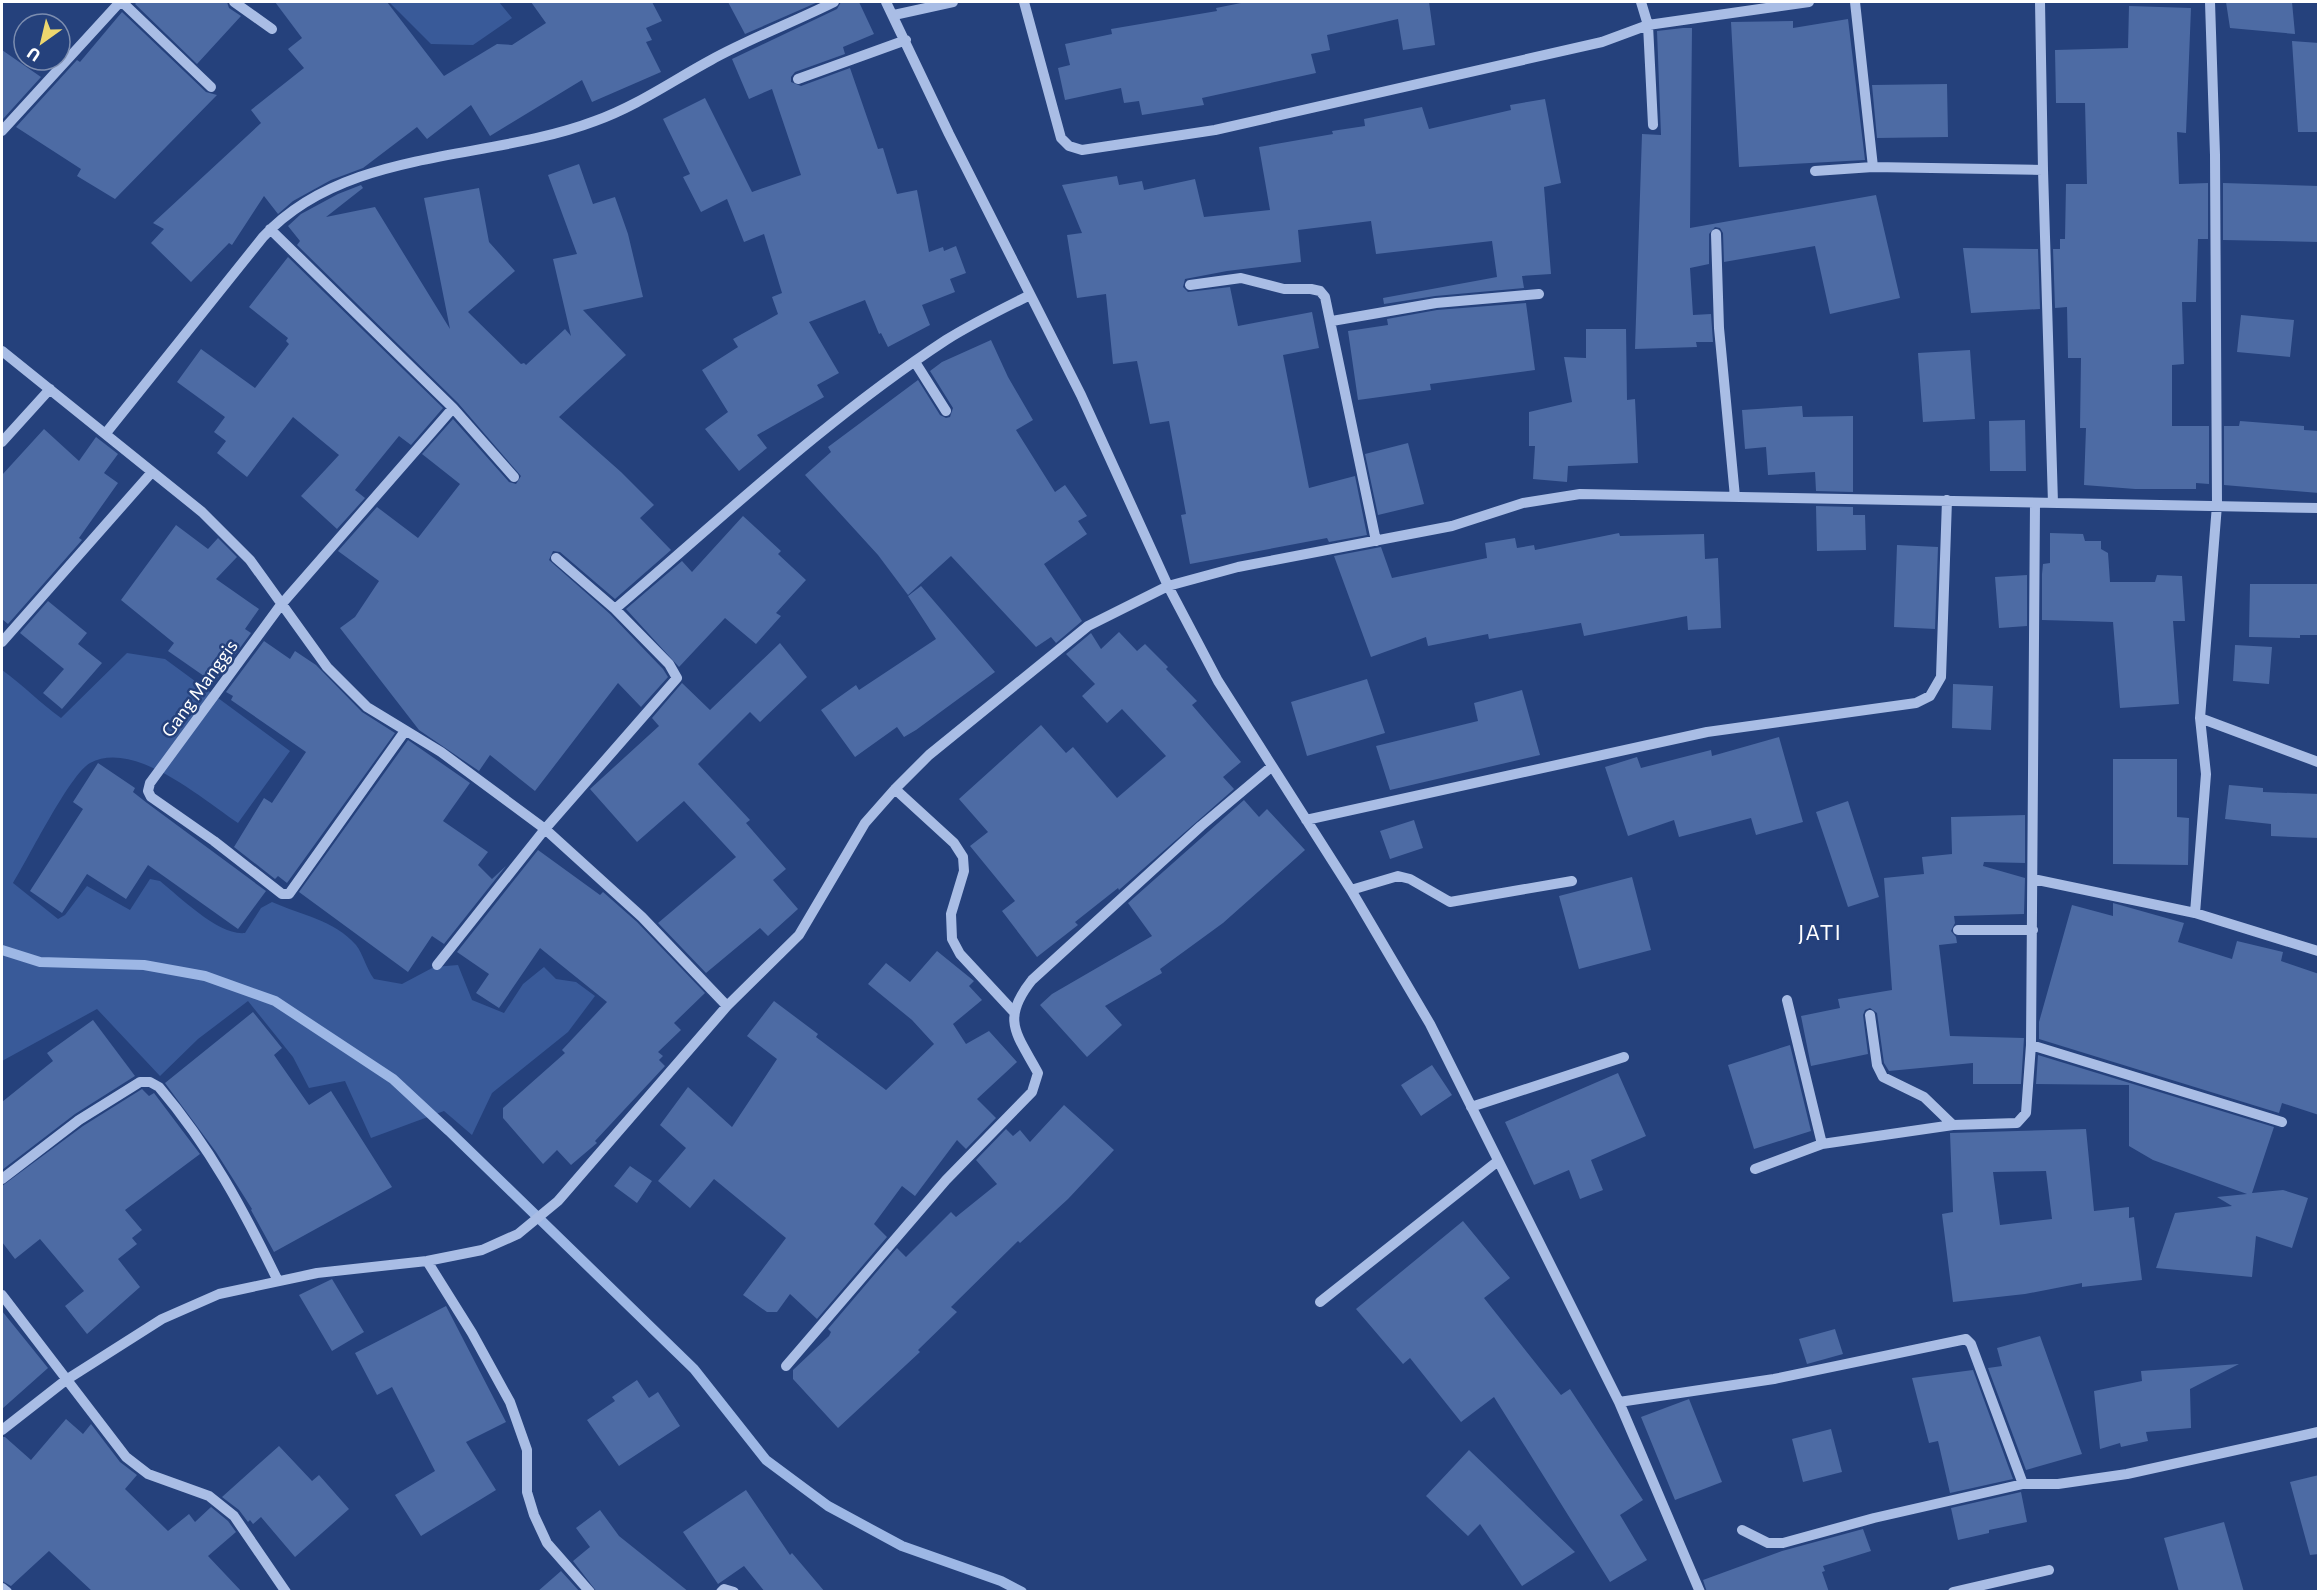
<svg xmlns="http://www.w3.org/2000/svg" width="2320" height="1593" viewBox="0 0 2320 1593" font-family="Commissioner,sans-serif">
<rect width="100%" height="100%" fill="#25417c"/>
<!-- green -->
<path fill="#395a99" d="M 389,2 L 499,2 L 512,18 L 473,45 L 431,44 Z
M 127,653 L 165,659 L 290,751 L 238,823 C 202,799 134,739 90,763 C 70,774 28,859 13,883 L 58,919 L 65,915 L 87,886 L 130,910 L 150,879 L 160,881 C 180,897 219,936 245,933 L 261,908 L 272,902 C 301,915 334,920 356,945 C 363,954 366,968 374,979 L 402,984 L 434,967 L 458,965 L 472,1000 L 504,1013 L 523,984 L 544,967 L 556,979 L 576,982 L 595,996 L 568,1032 L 492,1093 L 472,1135 L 444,1111 L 371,1138 L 345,1081 L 309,1088 L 293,1057 L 248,1001 L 198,1039 L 160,1076 L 97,1009 L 2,1061 L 2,670 C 23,685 40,703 61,718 Z"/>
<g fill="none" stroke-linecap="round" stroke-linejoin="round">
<!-- stream -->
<path stroke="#9db7e5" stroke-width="10" d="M 2,950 L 40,962 L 144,965 L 205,976 L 275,1001 L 393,1079 L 449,1131 L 694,1369 L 766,1460 L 828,1506 L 902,1546 L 1001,1581 L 1022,1592"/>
</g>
<!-- building -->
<path fill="#4d6ba4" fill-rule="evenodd" d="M 137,2 L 227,2 L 229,8 L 241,16 L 197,64 L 135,4 Z
M 275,2 L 387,2 L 444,76 L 497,44 L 512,45 L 546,23 L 531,2 L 652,2 L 662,21 L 646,28 L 652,40 L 646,42 L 661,72 L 592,102 L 582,80 L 490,136 L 471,105 L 427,139 L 417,127 L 363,168 L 331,180 L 293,201 L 278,214 L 264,196 L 232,245 L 229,243 L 191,282 L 151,243 L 164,229 L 153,223 L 261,123 L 251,110 L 304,68 L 288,49 L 302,38 Z
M 728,2 L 818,2 L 745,34 Z
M 841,2 L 859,2 L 874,34 L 843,47 L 845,54 L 795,72 L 791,77 L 791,82 L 801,86 L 850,68 L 878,149 L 883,148 L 897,194 L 917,190 L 929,252 L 943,247 L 944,251 L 956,246 L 966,273 L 950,279 L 955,292 L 922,305 L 930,325 L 888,347 L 881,333 L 879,334 L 865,300 L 809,322 L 839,373 L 817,385 L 824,397 L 757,435 L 767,448 L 739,471 L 705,429 L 728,412 L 702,370 L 738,347 L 733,339 L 778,314 L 772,297 L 782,293 L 764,234 L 744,242 L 727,199 L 701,212 L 683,177 L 690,174 L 663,119 L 705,98 L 752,192 L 801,175 L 772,89 L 749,99 L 732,59 L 837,9 Z
M 1246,2 L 1429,2 L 1435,45 L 1403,50 L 1398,19 L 1327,35 L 1330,50 L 1311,54 L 1316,73 L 1202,98 L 1204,105 L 1142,115 L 1139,101 L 1124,103 L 1121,88 L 1065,100 L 1058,68 L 1070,65 L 1065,44 L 1112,34 L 1111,29 L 1217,11 L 1216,8 Z
M 2226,2 L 2292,2 L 2295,34 L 2230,28 Z
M 2129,6 L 2191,8 L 2186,133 L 2177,132 L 2179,184 L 2208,183 L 2208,239 L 2198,239 L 2196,302 L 2182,302 L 2184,364 L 2172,365 L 2172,426 L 2209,426 L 2209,484 L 2196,483 L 2196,489 L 2135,489 L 2084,485 L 2086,428 L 2080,428 L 2081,358 L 2068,358 L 2067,307 L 2055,308 L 2053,249 L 2060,249 L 2060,239 L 2065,239 L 2066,184 L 2087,184 L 2085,103 L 2056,103 L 2055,50 L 2128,48 Z
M 122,12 L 206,92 L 217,95 L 115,199 L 77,176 L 81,169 L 16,127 L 77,60 L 80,62 Z
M 1848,19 L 1865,160 L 1739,167 L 1731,22 L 1793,21 L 1793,28 Z
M 1683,28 L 1692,28 L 1690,228 L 1876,195 L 1900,298 L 1830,314 L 1815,246 L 1724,262 L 1723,233 L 1720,228 L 1715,227 L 1709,234 L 1709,264 L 1690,268 L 1693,315 L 1711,314 L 1713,342 L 1696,342 L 1697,347 L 1635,349 L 1642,134 L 1661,135 L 1657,31 Z
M 2292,41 L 2319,43 L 2319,132 L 2298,132 Z
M 2,50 L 41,77 L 3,119 L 2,118 Z
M 1947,84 L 1948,137 L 1877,138 L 1872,85 Z
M 1545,99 L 1561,183 L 1544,187 L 1551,274 L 1522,276 L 1524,288 L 1435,296 L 1384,304 L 1383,298 L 1497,277 L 1492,241 L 1376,254 L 1371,221 L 1298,230 L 1301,262 L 1227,271 L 1185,279 L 1183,287 L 1188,292 L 1230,287 L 1238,326 L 1312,312 L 1319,348 L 1283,355 L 1309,488 L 1355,476 L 1367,535 L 1329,542 L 1327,538 L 1190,564 L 1181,515 L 1186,514 L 1169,421 L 1150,424 L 1137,361 L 1113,364 L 1106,294 L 1077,298 L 1067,235 L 1082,233 L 1062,185 L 1117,176 L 1119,185 L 1142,181 L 1144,190 L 1195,179 L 1204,217 L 1270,210 L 1259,147 L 1333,134 L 1332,131 L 1365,126 L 1364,119 L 1422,107 L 1429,129 L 1511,110 L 1510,105 Z
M 579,164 L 593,204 L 615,197 L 628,234 L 643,297 L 583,310 L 626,355 L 559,417 L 621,472 L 654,505 L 640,518 L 671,550 L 615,599 L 560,552 L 553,551 L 549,560 L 610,614 L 663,669 L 668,677 L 641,707 L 618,683 L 535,791 L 490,755 L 479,771 L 419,730 L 340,628 L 355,617 L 379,581 L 338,551 L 377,507 L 418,538 L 460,484 L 422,454 L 453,419 L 509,482 L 516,484 L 521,476 L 458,403 L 297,245 L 300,241 L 288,226 L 301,214 L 338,194 L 361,185 L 363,188 L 326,217 L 375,207 L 450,329 L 424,198 L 479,188 L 489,242 L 515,271 L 468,312 L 521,364 L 524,363 L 526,365 L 565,329 L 571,336 L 553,259 L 577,254 L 548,175 Z
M 2223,183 L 2319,186 L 2319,242 L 2223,240 Z
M 1963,248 L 2038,249 L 2040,309 L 1971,313 Z
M 288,257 L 443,408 L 411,445 L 399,436 L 355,490 L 365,498 L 337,529 L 301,496 L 339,455 L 293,417 L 247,477 L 217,453 L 226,441 L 214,432 L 225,417 L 177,382 L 201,349 L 255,388 L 289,344 L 286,341 L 288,338 L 249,307 Z
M 1526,303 L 1535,370 L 1430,384 L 1431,390 L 1358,400 L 1348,331 L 1388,325 L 1387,319 L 1437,310 Z
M 2241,315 L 2294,320 L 2290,357 L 2237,352 Z
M 1586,329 L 1626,329 L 1627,400 L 1635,399 L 1638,463 L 1568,466 L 1567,482 L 1533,479 L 1535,446 L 1529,446 L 1529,412 L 1572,402 L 1564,357 L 1586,358 Z
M 991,340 L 1008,377 L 1033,420 L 1016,430 L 1055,492 L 1065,485 L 1087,516 L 1078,521 L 1087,534 L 1044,564 L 1082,621 L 1056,643 L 1051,637 L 1036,647 L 951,556 L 908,595 L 878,555 L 805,475 L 831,452 L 828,447 L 918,380 L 940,415 L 946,418 L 950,417 L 953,408 L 930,371 L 942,362 Z
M 1970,350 L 1975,419 L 1923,422 L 1918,353 Z
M 1802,406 L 1803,417 L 1853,416 L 1853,492 L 1816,491 L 1815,472 L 1768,475 L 1766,447 L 1745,449 L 1742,410 Z
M 2025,420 L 2026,471 L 1990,471 L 1989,421 Z
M 2240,421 L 2304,426 L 2304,430 L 2319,431 L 2319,493 L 2224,485 L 2224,426 L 2239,426 Z
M 44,429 L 79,461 L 96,437 L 118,454 L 104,473 L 118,483 L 79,538 L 82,540 L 8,624 L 2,619 L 2,475 Z
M 1408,443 L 1424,504 L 1378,515 L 1365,454 Z
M 1816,506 L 1853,507 L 1853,515 L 1865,515 L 1866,550 L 1817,551 Z
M 743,516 L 781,551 L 778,554 L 806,580 L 776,613 L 781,616 L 756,644 L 725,618 L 679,667 L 626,609 L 682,561 L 692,572 Z
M 176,525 L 208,549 L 218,538 L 237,557 L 216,579 L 259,609 L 245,629 L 251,633 L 214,683 L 168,651 L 174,643 L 121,600 Z
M 1619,533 L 1620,536 L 1704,534 L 1705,559 L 1718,558 L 1721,628 L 1688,630 L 1687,616 L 1584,636 L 1581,623 L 1489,639 L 1488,634 L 1428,646 L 1426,637 L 1371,657 L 1334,556 L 1381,547 L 1392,578 L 1487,558 L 1485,543 L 1515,538 L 1517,548 L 1534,545 L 1535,550 Z
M 2050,533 L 2083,534 L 2085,541 L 2101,541 L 2101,549 L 2108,553 L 2110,582 L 2155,582 L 2157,575 L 2182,576 L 2185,621 L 2173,621 L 2179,704 L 2120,708 L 2113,622 L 2042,620 L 2042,574 L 2043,564 L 2050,563 Z
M 1897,545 L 1938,547 L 1935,629 L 1894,627 Z
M 2027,575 L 2027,626 L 1999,628 L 1995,577 Z
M 2250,584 L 2319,584 L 2319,635 L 2300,635 L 2300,638 L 2249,637 Z
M 921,586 L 995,672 L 916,730 L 904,737 L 897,727 L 855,757 L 821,710 L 856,685 L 859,690 L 936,639 L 908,596 Z
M 48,601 L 87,633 L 78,644 L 102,663 L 62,709 L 43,693 L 64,669 L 20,633 Z
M 1119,632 L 1137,651 L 1145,644 L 1168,667 L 1166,669 L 1197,701 L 1192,705 L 1241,762 L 1223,777 L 1234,789 L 1119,890 L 1118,888 L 1075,922 L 1078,925 L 1037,957 L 1002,911 L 1015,901 L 970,846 L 988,832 L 959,799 L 1041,725 L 1066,753 L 1073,747 L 1117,798 L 1166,756 L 1122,709 L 1107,723 L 1082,696 L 1095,684 L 1066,654 L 1091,633 L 1101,649 Z
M 264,641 L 290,659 L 295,651 L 316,665 L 362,712 L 395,733 L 287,883 L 278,876 L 275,879 L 234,847 L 264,798 L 272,803 L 306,752 L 231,700 L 233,696 L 226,692 Z
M 780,643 L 807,677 L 760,722 L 750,712 L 698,764 L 750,820 L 746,823 L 786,869 L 773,880 L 798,909 L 768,936 L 760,928 L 706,973 L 658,923 L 736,857 L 684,801 L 637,842 L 590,789 L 659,726 L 652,718 L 682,683 L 710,710 Z
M 2235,645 L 2272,647 L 2269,684 L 2233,681 Z
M 1367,679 L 1385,733 L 1307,756 L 1291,702 Z
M 1953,684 L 1993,686 L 1991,730 L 1952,728 Z
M 1522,690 L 1540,755 L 1390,790 L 1376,746 L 1478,721 L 1474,703 Z
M 1779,737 L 1803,822 L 1756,835 L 1751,818 L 1679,837 L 1674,820 L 1628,836 L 1605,767 L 1637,757 L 1641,768 L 1711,750 L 1712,756 Z
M 408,740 L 470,783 L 443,821 L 488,852 L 478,865 L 492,879 L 506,866 L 444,944 L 432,936 L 408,972 L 299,892 Z
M 2113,759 L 2177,759 L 2177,817 L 2189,818 L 2188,865 L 2113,864 Z
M 98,763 L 135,788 L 133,792 L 147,803 L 266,891 L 238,929 L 148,865 L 126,899 L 87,874 L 62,913 L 30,891 L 83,809 L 73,802 Z
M 2229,785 L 2263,788 L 2263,792 L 2319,794 L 2319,838 L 2271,836 L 2271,824 L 2225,819 Z
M 1244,800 L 1259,817 L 1267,809 L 1305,850 L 1223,923 L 1160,969 L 1162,973 L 1105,1006 L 1122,1025 L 1087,1057 L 1040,1005 L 1052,994 L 1152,936 L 1128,903 Z
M 1848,801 L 1879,897 L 1848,907 L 1816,812 Z
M 2025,815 L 2025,863 L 1984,862 L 1983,866 L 2025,878 L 2024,914 L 1954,916 L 1955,923 L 1951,931 L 1956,937 L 1957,943 L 1939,945 L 1950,1036 L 2024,1038 L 2021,1084 L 1973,1084 L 1973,1063 L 1889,1071 L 1884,1063 L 1877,1013 L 1870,1008 L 1865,1010 L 1863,1015 L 1868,1054 L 1811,1066 L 1801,1016 L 1840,1008 L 1838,999 L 1892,990 L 1884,878 L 1924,874 L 1922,857 L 1952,854 L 1951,817 Z
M 1414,820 L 1423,848 L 1390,859 L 1380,831 Z
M 538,850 L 600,895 L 603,892 L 637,922 L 705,993 L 674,1023 L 681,1030 L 658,1052 L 663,1056 L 659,1060 L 665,1066 L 595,1141 L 597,1143 L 571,1165 L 557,1150 L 543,1164 L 503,1118 L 503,1108 L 565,1053 L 562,1050 L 607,1002 L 540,948 L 499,1008 L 476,993 L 489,974 L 457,952 Z
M 1632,877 L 1651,950 L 1579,969 L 1559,896 Z
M 2113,903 L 2184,923 L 2178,942 L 2232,959 L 2237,941 L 2283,952 L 2281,961 L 2319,974 L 2319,1115 L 2282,1103 L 2279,1113 L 2039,1039 L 2039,1022 L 2072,905 L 2113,916 Z
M 937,951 L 974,981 L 969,986 L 982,1000 L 953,1024 L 966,1044 L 989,1031 L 1017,1062 L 977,1099 L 996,1118 L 966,1149 L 957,1140 L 915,1196 L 902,1186 L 874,1224 L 887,1237 L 817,1319 L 790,1294 L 777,1312 L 767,1312 L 743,1295 L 786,1238 L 714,1179 L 690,1208 L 658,1181 L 686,1148 L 660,1125 L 688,1087 L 732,1127 L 777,1059 L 747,1036 L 774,1001 L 818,1034 L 816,1037 L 886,1090 L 934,1044 L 912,1020 L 868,984 L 886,963 L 910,982 Z
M 253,1012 L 282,1048 L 274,1055 L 309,1105 L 331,1091 L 392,1187 L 274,1252 L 251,1210 L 252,1209 L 216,1152 L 165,1083 Z
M 93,1020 L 135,1076 L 75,1114 L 2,1170 L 2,1102 L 53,1061 L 47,1053 Z
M 1790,1045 L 1811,1131 L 1754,1149 L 1728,1065 Z
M 2038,1055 L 2274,1127 L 2252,1193 L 2283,1190 L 2308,1198 L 2292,1248 L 2256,1236 L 2252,1277 L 2156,1268 L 2175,1213 L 2232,1206 L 2217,1197 L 2247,1194 L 2153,1160 L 2129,1146 L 2129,1085 L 2036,1084 Z
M 1432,1065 L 1452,1095 L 1421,1116 L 1401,1085 Z
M 1618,1073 L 1646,1136 L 1591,1160 L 1603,1190 L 1580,1199 L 1569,1170 L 1534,1185 L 1505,1122 Z
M 142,1089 L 149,1096 L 154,1093 L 200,1154 L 125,1210 L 142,1230 L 132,1238 L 137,1244 L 118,1259 L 140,1287 L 87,1334 L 65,1306 L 84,1291 L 40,1239 L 15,1259 L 2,1242 L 2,1186 L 83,1126 Z
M 1064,1105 L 1114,1150 L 1068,1199 L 1020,1243 L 1018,1241 L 951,1307 L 957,1312 L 918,1350 L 920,1352 L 838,1428 L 793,1379 L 793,1370 L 829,1336 L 831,1332 L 828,1329 L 897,1248 L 906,1257 L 951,1212 L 956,1217 L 997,1184 L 976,1160 L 1006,1129 L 1013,1136 L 1020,1130 L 1030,1142 Z
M 2086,1129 L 2094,1211 L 2129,1207 L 2129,1218 L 2134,1217 L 2142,1280 L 2082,1287 L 2082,1283 L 2025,1294 L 1953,1302 L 1942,1214 L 1953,1212 L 1950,1133 ZM 2046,1171 L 2052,1219 L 2000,1225 L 1993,1172 Z
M 630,1166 L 652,1181 L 637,1203 L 614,1186 Z
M 1463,1221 L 1510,1278 L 1484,1298 L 1561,1395 L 1570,1389 L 1643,1500 L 1620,1515 L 1647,1560 L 1610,1582 L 1494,1397 L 1461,1422 L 1410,1358 L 1403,1364 L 1356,1309 Z
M 332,1279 L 364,1332 L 332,1351 L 299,1295 Z
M 446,1306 L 506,1422 L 466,1442 L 496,1490 L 421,1536 L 395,1495 L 435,1471 L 392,1387 L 377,1395 L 355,1353 Z
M 2,1311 L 48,1368 L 2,1409 Z
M 1835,1329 L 1843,1354 L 1807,1364 L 1799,1339 Z
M 2040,1336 L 2082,1454 L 2026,1470 L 1988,1368 L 2002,1366 L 1997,1348 Z
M 2239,1364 L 2190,1389 L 2191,1428 L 2146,1432 L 2148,1441 L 2121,1447 L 2120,1443 L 2100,1449 L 2094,1391 L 2142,1381 L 2141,1371 Z
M 1973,1370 L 2013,1479 L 1950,1493 L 1938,1441 L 1929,1443 L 1912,1378 Z
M 637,1380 L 649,1398 L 658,1392 L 680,1426 L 619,1466 L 587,1420 L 615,1401 L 612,1397 Z
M 1689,1399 L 1722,1482 L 1675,1500 L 1641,1417 Z
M 66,1419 L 83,1434 L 91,1424 L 120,1462 L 137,1475 L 125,1489 L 168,1531 L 189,1514 L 195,1522 L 211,1507 L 228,1521 L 236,1532 L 208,1556 L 242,1592 L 93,1592 L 49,1551 L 11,1586 L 2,1581 L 2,1437 L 5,1437 L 31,1460 Z
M 1831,1429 L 1842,1472 L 1803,1482 L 1792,1439 Z
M 279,1446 L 312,1481 L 319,1475 L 349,1509 L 295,1557 L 261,1517 L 253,1524 L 250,1520 L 248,1522 L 239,1510 L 222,1497 Z
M 1469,1450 L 1575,1552 L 1522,1586 L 1480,1524 L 1468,1536 L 1426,1496 Z
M 2319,1475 L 2319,1554 L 2310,1555 L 2290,1482 Z
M 746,1490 L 790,1555 L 792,1553 L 825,1592 L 765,1592 L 744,1566 L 718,1584 L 683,1532 Z
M 2021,1492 L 2027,1522 L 1989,1530 L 1989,1533 L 1958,1540 L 1951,1508 Z
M 600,1510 L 619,1536 L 689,1592 L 597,1592 L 573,1561 L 590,1547 L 576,1528 Z
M 2224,1522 L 2244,1592 L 2179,1592 L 2164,1538 Z
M 1863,1529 L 1871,1551 L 1823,1566 L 1825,1571 L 1822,1572 L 1829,1592 L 1707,1592 L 1703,1580 L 1782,1551 Z
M 561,1571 L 580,1592 L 537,1592 Z"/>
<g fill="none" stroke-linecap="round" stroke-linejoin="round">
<!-- minor -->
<path stroke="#a9bde5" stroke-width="10" d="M 122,2 L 211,87
M 234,2 L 272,29
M 886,2 L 949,134 L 1081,395 L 1168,586 L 1218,681 L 1351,890 L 1430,1024 L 1619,1402 L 1700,1592
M 1024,2 L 1061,138 L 1069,146 L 1082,150 L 1215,130 L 1602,42 L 1648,25 L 1809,2
M 1641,2 L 1648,25 L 1653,125
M 1855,2 L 1873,167
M 2040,2 L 2043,170 L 2053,503
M 894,15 L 953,2
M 798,79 L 906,40
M 2,131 L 120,2
M 1815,171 L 1873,167 L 2043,170
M 270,229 L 453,408 L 514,477
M 1716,234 L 1719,328 L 1735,497
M 1190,285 L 1241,278 L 1284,289 L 1311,289 L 1320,291 L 1325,297 L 1376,541
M 1332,321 L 1436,303 L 1539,294
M 2,351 L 202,512 L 250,560 L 327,667 L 367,707 L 441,752 L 545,829 L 642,917 L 727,1006
M 915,362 L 946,411
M 106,433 L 263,237 C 346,147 487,162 595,121 C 637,106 672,81 711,60 C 751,38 794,22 834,2
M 2,442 L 50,389
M 556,558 L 615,609
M 2,642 L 152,472
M 2200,718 L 2318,762
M 405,731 L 289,894 L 282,894 L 214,841 L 151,797 L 148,791 L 150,783 L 280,606 L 453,408
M 895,789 L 954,843 L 963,857 L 964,871 L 951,914 L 952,939 L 960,954 L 1013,1011
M 1306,820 L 1707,732 L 1916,703 L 1930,696 L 1941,677 L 1947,500
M 2033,879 L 2195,913 L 2318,951
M 1351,890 L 1398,876 L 1410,879 L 1450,902 L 1572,881
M 2195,913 L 2206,774 L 2200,718 L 2217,505 L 2215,155 L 2210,2
M 1958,930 L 2033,930
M 437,965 L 545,829 L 677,678 L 669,664 L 615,609 C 723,517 827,418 946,340 C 973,323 1002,309 1030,295
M 1787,1000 L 1822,1144 L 1953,1125 L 2017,1123 L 2026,1113 L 2031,1045 L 2035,503
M 1870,1015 L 1877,1065 L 1883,1077 L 1924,1097 L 1953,1125
M 2031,1045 L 2282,1122
M 1471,1107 L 1624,1057
M 1755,1169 L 1822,1144
M 2,1179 L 79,1120 L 140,1082 L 150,1082 L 159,1087 C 210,1147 243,1209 277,1279
M 427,1261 L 472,1333 L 510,1402 L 527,1450 L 527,1492 L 534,1515 L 547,1543 L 590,1592
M 2,1295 L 126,1457 L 148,1474 L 209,1496 L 234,1516 L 286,1592
M 1320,1302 L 1498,1161
M 786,1366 L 946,1180 L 1032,1092 L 1038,1073 C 1017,1034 1000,1020 1032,980 L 1201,826 L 1271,767
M 1619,1402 L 1774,1379 L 1966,1339 L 1971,1344 L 2023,1484
M 2,1430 L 66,1380 L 162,1319 L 219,1294 L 317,1273 L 427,1261 L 482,1250 L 518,1234 L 558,1201 L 727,1006 L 799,935 L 865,823 L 895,789 L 929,755 L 1088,626 L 1168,586 L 1238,567 L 1452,526 L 1523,503 L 1580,494 L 2318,508
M 1742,1530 L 1768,1543 L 1783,1543 L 1874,1518 L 2023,1484 L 2058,1484 L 2127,1474 L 2318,1432
M 2,1588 L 7,1592
M 721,1592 L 724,1589 L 734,1592
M 1953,1592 L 2049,1570"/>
</g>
<g text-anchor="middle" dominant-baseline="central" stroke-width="5" stroke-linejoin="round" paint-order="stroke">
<!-- street labels -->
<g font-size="18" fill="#fff" stroke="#25417c">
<text transform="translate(199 688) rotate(-54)">Gang Manggis</text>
</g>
<!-- quarter labels -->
<g font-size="21" letter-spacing="1.5" fill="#fff" stroke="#25417c">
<text x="1820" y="931">JATI</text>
</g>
</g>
<!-- border -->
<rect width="2320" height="1593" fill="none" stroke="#ffffff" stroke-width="6"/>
<!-- north arrow -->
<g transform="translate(42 42) rotate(214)"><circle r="28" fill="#25417c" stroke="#7c8db0" stroke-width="1.5"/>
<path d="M0-4.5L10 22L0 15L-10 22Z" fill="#eed76e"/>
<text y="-9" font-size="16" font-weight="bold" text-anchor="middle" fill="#ffffff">U</text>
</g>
</svg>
